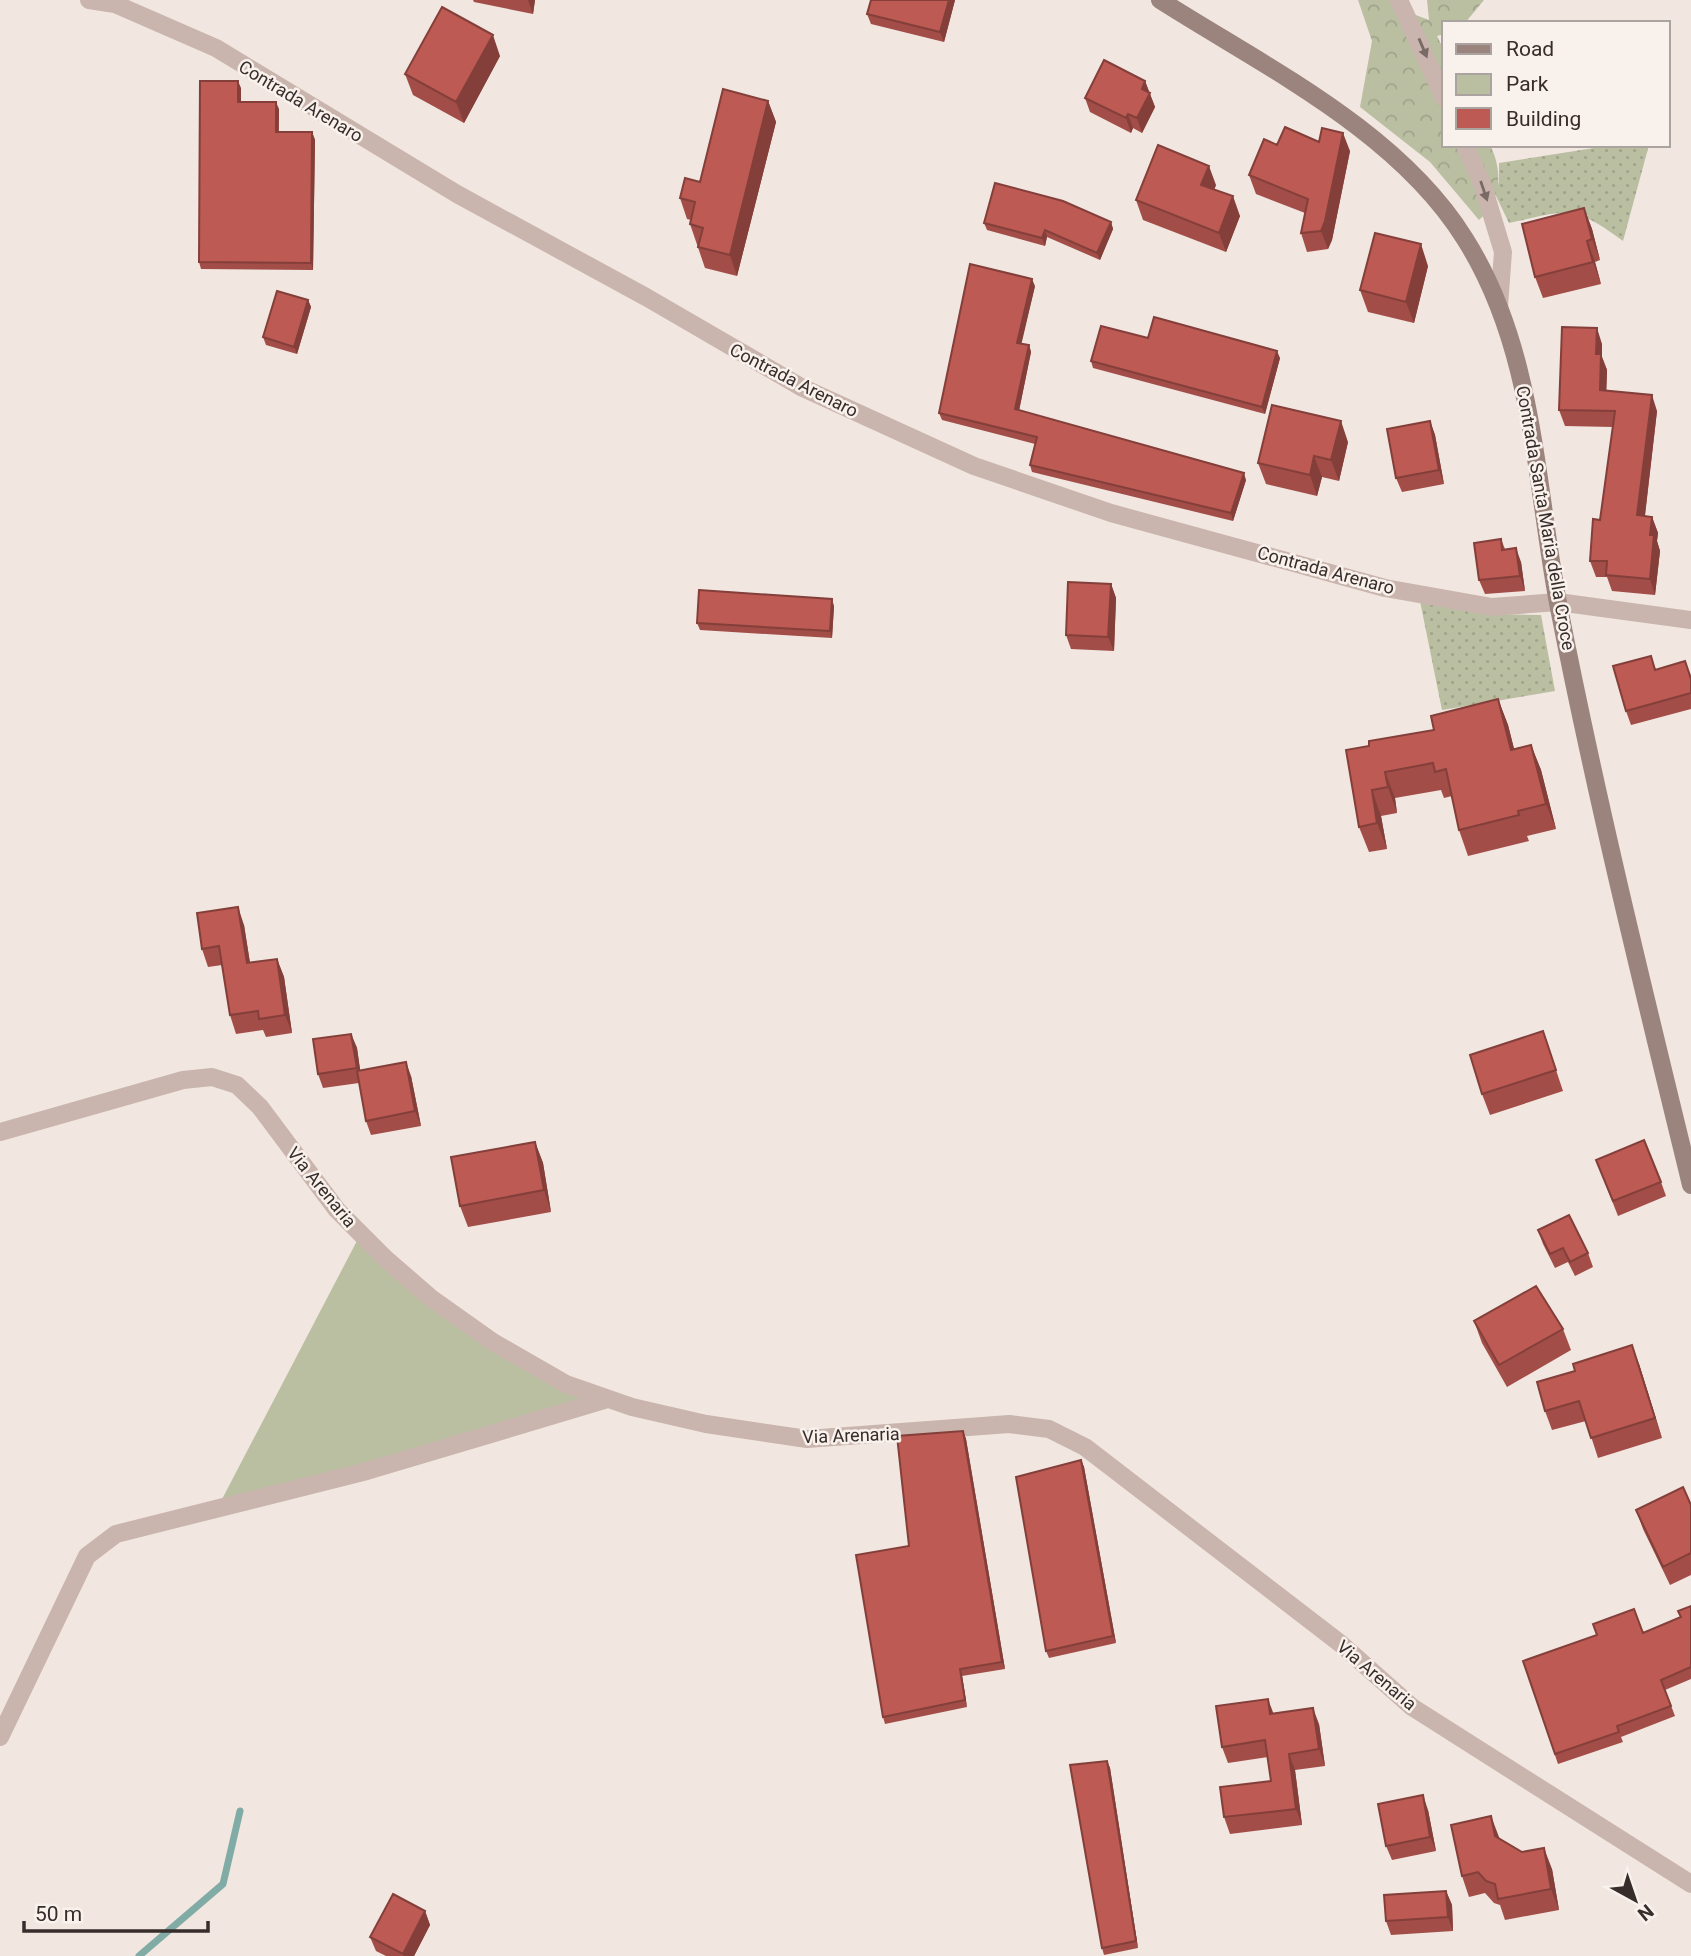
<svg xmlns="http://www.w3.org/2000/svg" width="1691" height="1956" viewBox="0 0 1691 1956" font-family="Roboto,sans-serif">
<defs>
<pattern id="forest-crowns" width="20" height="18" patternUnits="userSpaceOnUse" patternTransform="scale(1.75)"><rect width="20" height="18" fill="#babfa1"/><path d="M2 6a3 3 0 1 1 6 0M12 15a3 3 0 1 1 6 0" fill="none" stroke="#a0a48b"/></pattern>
<pattern id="garden-dots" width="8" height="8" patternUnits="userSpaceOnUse" patternTransform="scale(1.75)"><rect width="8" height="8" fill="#babfa1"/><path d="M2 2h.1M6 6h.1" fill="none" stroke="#a0a48b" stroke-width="1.8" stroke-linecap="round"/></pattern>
</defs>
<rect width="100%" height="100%" fill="#f1e6e0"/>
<!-- green -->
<path fill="#babfa1" d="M 359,1237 L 418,1293 L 588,1398 L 398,1459 L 220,1503 Z"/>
<!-- forest -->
<path fill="url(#forest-crowns)" d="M 1358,0 L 1393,0 L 1397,8 L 1429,20 L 1427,0 L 1484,0 L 1465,23 L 1444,23 L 1444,34 L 1437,36 L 1444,50 L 1444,145 L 1490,145 C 1503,171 1502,200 1479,220 L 1430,162 L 1360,107 L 1372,41 Z"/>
<!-- garden -->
<path fill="url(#garden-dots)" d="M 1613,145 L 1649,145 L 1623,241 C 1573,204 1568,210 1509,223 L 1495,194 L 1499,181 L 1499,163 Z
M 1420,601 L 1490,614 L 1541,615 L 1555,691 L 1442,710 Z"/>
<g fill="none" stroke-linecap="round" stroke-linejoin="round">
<!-- stream -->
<path stroke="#81aca6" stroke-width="7" d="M 139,1956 L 223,1884 L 240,1811"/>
<!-- minor -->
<path stroke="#c9b5ad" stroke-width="18" d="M 89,0 L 115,4 L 216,48 L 457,194 L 646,297 L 801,387 L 974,466 L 1111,513 L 1385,588 L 1492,607 L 1558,602 L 1691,620
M 0,1132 L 183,1080 L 212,1077 L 237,1085 L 260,1107 L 337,1210 L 386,1259 L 431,1298 L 493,1342 L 566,1384 L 632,1407 L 706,1424 L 807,1439 L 1009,1424 L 1049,1429 L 1085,1447 L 1341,1644 L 1412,1707 L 1691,1884
M 0,1737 L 87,1556 L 116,1534 L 367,1471 L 608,1399"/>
<!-- tertiary -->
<path stroke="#c9b5ad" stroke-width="18" d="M 1399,0 L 1444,98
M 1465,145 L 1483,186 L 1503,252 L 1499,306"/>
<!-- secondary -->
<path stroke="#9c847e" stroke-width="18" d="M 1160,0 C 1265,67 1398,131 1465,239 C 1534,348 1535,480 1558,603 C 1596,798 1644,992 1691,1185"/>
</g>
<!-- wall -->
<path fill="#a24d47" d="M 473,0 L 535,0 L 533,14 L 474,2 Z
M 955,0 L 944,42 L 871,24 L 867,14 Z
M 500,56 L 464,123 L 413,95 L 405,74 Z
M 1145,81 L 1155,107 L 1142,133 L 1133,128 L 1131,133 L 1090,112 L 1085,98 Z
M 241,88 L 241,102 L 279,109 L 279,132 L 312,132 L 315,140 L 313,270 L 201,269 L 199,262 Z
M 768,101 L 776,122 L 737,276 L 705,268 L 690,224 L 691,220 L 687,219 L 680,198 L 700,182 Z
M 1319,142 L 1350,151 L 1332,240 L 1328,249 L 1307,252 L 1301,233 L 1305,213 L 1256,194 L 1249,175 L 1277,145 Z
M 1216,185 L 1214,190 L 1240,216 L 1226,252 L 1143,220 L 1136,200 Z
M 1584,208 L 1592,229 L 1600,260 L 1595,262 L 1601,284 L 1543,298 L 1535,277 Z
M 1111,222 L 1113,229 L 1100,260 L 1047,237 L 1045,246 L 987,230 L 984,223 Z
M 1428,266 L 1414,323 L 1368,312 L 1360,290 Z
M 1035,286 L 1021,343 L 1029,345 L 1031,352 L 1019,410 L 1246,480 L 1233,521 L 1032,472 L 1030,465 L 1035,444 L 942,420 L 939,413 Z
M 308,300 L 311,307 L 297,354 L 266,345 L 263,337 Z
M 1148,338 L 1280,358 L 1265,414 L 1093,368 L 1091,361 Z
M 1602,344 L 1602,357 L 1607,370 L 1606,391 L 1657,411 L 1645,516 L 1652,517 L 1658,533 L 1657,541 L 1660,551 L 1655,595 L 1612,591 L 1607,577 L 1596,577 L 1590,561 L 1600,520 L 1613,427 L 1565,426 L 1559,410 Z
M 1430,421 L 1435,435 L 1444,484 L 1402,492 L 1396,478 Z
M 1348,442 L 1339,481 L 1322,477 L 1317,496 L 1266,484 L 1258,463 Z
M 1501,539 L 1505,549 L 1521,562 L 1525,591 L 1485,594 L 1479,580 Z
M 1111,584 L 1116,598 L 1114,651 L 1071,649 L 1066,635 Z
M 834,606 L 832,638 L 700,630 L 697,623 Z
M 1651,656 L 1656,670 L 1685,661 L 1691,676 L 1691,709 L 1631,725 L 1626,711 Z
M 1498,699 L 1508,725 L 1514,749 L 1531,745 L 1541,770 L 1556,829 L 1527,836 L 1529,841 L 1468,856 L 1459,830 L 1452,796 L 1444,798 L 1441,790 L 1395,798 L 1397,813 L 1381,816 L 1387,849 L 1369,852 L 1359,827 L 1369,746 L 1434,730 Z
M 244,925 L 250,963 L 277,959 L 284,977 L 292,1033 L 266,1037 L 263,1030 L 236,1034 L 230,1015 L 222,965 L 208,967 L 202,949 Z
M 1543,1031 L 1563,1091 L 1490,1115 L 1482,1094 Z
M 351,1034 L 357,1048 L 360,1071 L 411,1076 L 421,1126 L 371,1135 L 366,1121 L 359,1083 L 323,1088 L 318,1074 Z
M 535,1142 L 543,1163 L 551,1212 L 468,1227 L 460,1206 Z
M 1596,1160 L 1661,1182 L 1666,1196 L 1618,1216 Z
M 1538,1230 L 1588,1253 L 1593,1267 L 1575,1276 L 1568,1262 L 1555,1268 L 1543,1244 Z
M 1474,1321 L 1563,1329 L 1571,1350 L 1507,1387 L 1482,1343 Z
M 1639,1364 L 1662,1438 L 1598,1458 L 1586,1421 L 1552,1430 L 1545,1411 Z
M 963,1431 L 966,1439 L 1005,1669 L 962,1676 L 967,1707 L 885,1724 L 883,1717 L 909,1546 Z
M 1081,1460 L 1084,1467 L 1116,1643 L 1049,1658 L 1046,1651 Z
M 1691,1505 L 1691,1575 L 1670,1585 L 1643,1529 L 1636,1510 Z
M 1691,1606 L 1691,1679 L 1665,1690 L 1675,1716 L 1621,1737 L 1623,1742 L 1558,1764 L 1523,1661 L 1597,1635 L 1643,1633 L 1681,1617 Z
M 1273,1714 L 1319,1724 L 1325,1766 L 1295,1770 L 1302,1825 L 1230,1834 L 1224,1817 L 1271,1781 L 1268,1757 L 1228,1763 L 1222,1747 Z
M 1107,1761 L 1110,1768 L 1138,1948 L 1104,1955 L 1102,1948 Z
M 1428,1810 L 1436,1851 L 1392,1860 L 1386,1846 Z
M 1499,1839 L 1552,1869 L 1559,1910 L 1505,1920 L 1500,1905 L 1494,1903 L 1485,1893 L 1469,1897 L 1462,1876 Z
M 1446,1891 L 1452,1905 L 1453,1931 L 1391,1935 L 1386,1921 Z
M 425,1911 L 430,1925 L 414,1956 L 386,1956 L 376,1951 L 370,1937 Z"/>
<!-- shaded-wall -->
<path fill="#843f3a" d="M 528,0 L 535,0 L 533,14 Z
M 949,0 L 955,0 L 944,42 L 940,32 Z
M 493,35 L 500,56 L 464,123 L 456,102 Z
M 238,81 L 241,88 L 241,109 L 238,102 Z
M 1145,81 L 1155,107 L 1142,133 L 1137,118 L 1142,89 Z
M 768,101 L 776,122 L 737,276 L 730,255 Z
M 276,102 L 279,109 L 278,139 L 276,132 Z
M 1128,114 L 1133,128 L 1131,133 L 1126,118 Z
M 312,132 L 315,140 L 313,270 L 311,263 Z
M 1343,133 L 1350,151 L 1332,240 L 1328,249 L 1321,231 Z
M 1209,166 L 1216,185 L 1208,204 L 1201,185 Z
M 1233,196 L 1240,216 L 1226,252 L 1219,233 Z
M 1584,208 L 1592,229 L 1600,260 L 1592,239 Z
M 1111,222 L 1113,229 L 1100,260 L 1097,253 Z
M 1045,230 L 1047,237 L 1045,246 L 1042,238 Z
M 1587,241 L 1595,262 L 1601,284 L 1593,262 Z
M 1421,244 L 1428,266 L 1414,323 L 1406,302 Z
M 1032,279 L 1035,286 L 1020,350 L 1017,343 Z
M 308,300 L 311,307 L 297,354 L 294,347 Z
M 1597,328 L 1602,344 L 1602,357 L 1607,370 L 1606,406 L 1600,390 L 1596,354 Z
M 1029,345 L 1031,352 L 1018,416 L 1015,409 Z
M 1277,351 L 1280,358 L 1265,414 L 1262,407 Z
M 1652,395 L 1657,411 L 1643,531 L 1637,515 Z
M 1341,421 L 1348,442 L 1339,481 L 1331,460 Z
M 1430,421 L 1435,435 L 1444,484 L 1439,470 Z
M 1314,456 L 1322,477 L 1317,496 L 1310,475 Z
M 1244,473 L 1246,480 L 1233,521 L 1231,513 Z
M 1652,517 L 1658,533 L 1657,541 L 1660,551 L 1655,595 L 1650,579 L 1650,535 Z
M 1516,548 L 1521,562 L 1525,591 L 1520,576 Z
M 1111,584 L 1116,598 L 1114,651 L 1108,637 Z
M 832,599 L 834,606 L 832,638 L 830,631 Z
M 1498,699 L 1508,725 L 1521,776 L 1511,750 Z
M 1531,745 L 1541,770 L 1556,829 L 1546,804 Z
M 1385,772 L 1395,798 L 1397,813 L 1388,787 Z
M 1372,790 L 1381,816 L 1387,849 L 1377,823 Z
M 238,907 L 244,925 L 253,982 L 247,963 Z
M 277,959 L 284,977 L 292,1033 L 285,1015 Z
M 351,1034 L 357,1048 L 362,1082 L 357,1068 Z
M 406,1062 L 411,1076 L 421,1126 L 415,1111 Z
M 535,1142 L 543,1163 L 551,1212 L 544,1190 Z
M 1632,1345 L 1639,1364 L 1662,1438 L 1655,1418 Z
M 963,1431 L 966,1439 L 1005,1669 L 1002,1662 Z
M 1081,1460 L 1084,1467 L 1116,1643 L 1113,1636 Z
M 960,1669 L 962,1676 L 967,1707 L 965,1700 Z
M 1268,1699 L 1274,1715 L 1270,1714 Z
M 1313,1708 L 1319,1724 L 1325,1766 L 1319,1749 Z
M 1289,1754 L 1295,1770 L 1302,1825 L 1296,1809 Z
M 1107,1761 L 1110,1768 L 1138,1948 L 1136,1941 Z
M 1423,1795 L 1428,1810 L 1436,1851 L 1430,1837 Z
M 1491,1816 L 1499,1837 L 1503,1858 L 1495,1836 Z
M 1544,1848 L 1552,1869 L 1559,1910 L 1551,1889 Z
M 1446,1891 L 1452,1905 L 1453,1931 L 1448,1917 Z
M 425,1911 L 430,1925 L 414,1956 L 404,1956 L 403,1954 Z"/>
<!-- building -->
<path fill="#bc5a53" stroke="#843f3a" stroke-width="2" d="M 871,0 L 949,0 L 940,32 L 867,14 Z
M 442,7 L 493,35 L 456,102 L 405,74 Z
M 1104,60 L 1145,81 L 1142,89 L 1150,93 L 1137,118 L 1128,114 L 1126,118 L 1085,98 Z
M 200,81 L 238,81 L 238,102 L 276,102 L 276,132 L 312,132 L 311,263 L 199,262 Z
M 723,89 L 768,101 L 730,255 L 698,247 L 703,228 L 690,224 L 695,202 L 680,198 L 685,178 L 700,182 Z
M 1285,127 L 1319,142 L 1322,128 L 1343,133 L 1325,221 L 1321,231 L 1301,233 L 1308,199 L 1249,175 L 1264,139 L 1277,145 Z
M 1158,145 L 1209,166 L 1201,185 L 1233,196 L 1219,233 L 1136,200 Z
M 995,183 L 1063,201 L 1111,222 L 1097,253 L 1045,230 L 1042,238 L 984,223 Z
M 1584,208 L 1592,239 L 1587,241 L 1593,262 L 1535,277 L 1522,224 Z
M 1375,233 L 1421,244 L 1406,302 L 1360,290 Z
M 970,264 L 1032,279 L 1017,343 L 1029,345 L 1015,409 L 1244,473 L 1231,513 L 1030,465 L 1037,437 L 939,413 Z
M 277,291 L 308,300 L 294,347 L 263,337 Z
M 1154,317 L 1277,351 L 1262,407 L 1091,361 L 1101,326 L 1148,338 Z
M 1562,327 L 1597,328 L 1596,354 L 1601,354 L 1600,390 L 1652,395 L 1637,515 L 1652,517 L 1650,535 L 1654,535 L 1650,579 L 1606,575 L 1607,561 L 1590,561 L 1593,519 L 1600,520 L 1615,411 L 1559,410 Z
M 1272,405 L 1341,421 L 1331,460 L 1314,456 L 1310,475 L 1258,463 Z
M 1430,421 L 1439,470 L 1396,478 L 1387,429 Z
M 1501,539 L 1502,550 L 1516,548 L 1520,576 L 1479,580 L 1474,543 Z
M 1068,582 L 1111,584 L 1108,637 L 1066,635 Z
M 699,590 L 832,599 L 830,631 L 697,623 Z
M 1651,656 L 1655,670 L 1685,661 L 1691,679 L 1691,693 L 1626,711 L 1613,666 Z
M 1498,699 L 1511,750 L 1531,745 L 1546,804 L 1518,811 L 1519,815 L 1459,830 L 1446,769 L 1435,772 L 1433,763 L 1385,772 L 1388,787 L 1372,790 L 1377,823 L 1359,827 L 1346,750 L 1369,746 L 1369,741 L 1434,730 L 1431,716 Z
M 238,907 L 247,963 L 277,959 L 285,1015 L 259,1019 L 258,1011 L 230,1015 L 219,946 L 202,949 L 197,913 Z
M 1543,1031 L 1556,1070 L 1482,1094 L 1470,1055 Z
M 351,1034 L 357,1068 L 318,1074 L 313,1039 Z
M 406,1062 L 415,1111 L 366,1121 L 357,1071 Z
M 1644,1140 L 1661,1182 L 1613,1201 L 1596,1160 Z
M 535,1142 L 544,1190 L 460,1206 L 451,1157 Z
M 1569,1215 L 1588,1253 L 1570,1262 L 1563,1248 L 1550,1254 L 1538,1230 Z
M 1536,1286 L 1563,1329 L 1499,1365 L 1474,1321 Z
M 1632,1345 L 1655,1418 L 1591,1438 L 1579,1401 L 1545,1411 L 1537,1382 L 1575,1371 L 1573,1364 Z
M 963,1431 L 1002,1662 L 960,1669 L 965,1700 L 883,1717 L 856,1555 L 909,1546 L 897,1436 Z
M 1081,1460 L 1113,1636 L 1046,1651 L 1016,1477 Z
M 1683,1487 L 1691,1505 L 1691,1553 L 1663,1567 L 1636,1510 Z
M 1691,1606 L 1691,1667 L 1661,1680 L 1671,1706 L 1617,1726 L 1619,1732 L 1555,1754 L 1523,1661 L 1597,1635 L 1593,1624 L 1634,1609 L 1643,1633 L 1681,1617 L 1678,1611 Z
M 1268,1699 L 1270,1714 L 1313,1708 L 1319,1749 L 1289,1754 L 1296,1809 L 1224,1817 L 1220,1787 L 1271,1781 L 1265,1740 L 1222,1747 L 1216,1706 Z
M 1107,1761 L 1136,1941 L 1102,1948 L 1070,1765 Z
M 1423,1795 L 1430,1837 L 1386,1846 L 1378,1804 Z
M 1491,1816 L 1495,1836 L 1522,1852 L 1544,1848 L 1551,1889 L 1498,1899 L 1495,1884 L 1486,1881 L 1478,1872 L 1462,1876 L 1451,1825 Z
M 1446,1891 L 1448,1917 L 1386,1921 L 1384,1895 Z
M 393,1894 L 425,1911 L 403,1954 L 370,1937 Z"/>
<!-- one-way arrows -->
<defs><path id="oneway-solid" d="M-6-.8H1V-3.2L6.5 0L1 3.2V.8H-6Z" transform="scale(1.75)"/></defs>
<g fill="#796a66">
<use href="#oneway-solid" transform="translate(1423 48) rotate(67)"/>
<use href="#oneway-solid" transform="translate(1484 191) rotate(71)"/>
</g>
<g text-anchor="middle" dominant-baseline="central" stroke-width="5" stroke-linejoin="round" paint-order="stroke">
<!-- street labels -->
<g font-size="18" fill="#372d2b" stroke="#f9f1ec">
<text transform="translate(301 101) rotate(31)">Contrada Arenaro</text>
<text transform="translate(794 380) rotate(27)">Contrada Arenaro</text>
<text transform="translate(1546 518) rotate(80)">Contrada Santa Maria della Croce</text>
<text transform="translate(1326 570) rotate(15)">Contrada Arenaro</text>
<text transform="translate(322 1187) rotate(51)">Via Arenaria</text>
<text transform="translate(851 1435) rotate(-2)">Via Arenaria</text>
<text transform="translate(1377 1675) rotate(40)">Via Arenaria</text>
</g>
</g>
<!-- legend -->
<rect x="1442" y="21" width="228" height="126" fill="#f9f1ec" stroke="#aba39f" stroke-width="2"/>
<rect x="1456" y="44" width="35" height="10" fill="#9c847e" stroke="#aba39f" stroke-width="2"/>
<text x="1506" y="56" font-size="21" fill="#372d2b">Road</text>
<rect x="1456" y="74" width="35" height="21" fill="#babfa1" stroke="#aba39f" stroke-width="2"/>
<text x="1506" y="91" font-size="21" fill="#372d2b">Park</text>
<rect x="1456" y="108" width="35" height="21" fill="#bc5a53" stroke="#aba39f" stroke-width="2"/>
<text x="1506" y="126" font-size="21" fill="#372d2b">Building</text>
<!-- north arrow -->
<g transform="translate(1635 1900) rotate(140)" stroke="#f9f1ec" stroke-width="5" paint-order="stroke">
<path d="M0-5L12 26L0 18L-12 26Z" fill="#372d2b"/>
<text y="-10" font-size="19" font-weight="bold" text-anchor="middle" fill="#372d2b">N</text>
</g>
<!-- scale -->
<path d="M24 1921v10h184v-10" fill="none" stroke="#372d2b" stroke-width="3.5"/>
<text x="35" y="1921" font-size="21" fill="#372d2b" stroke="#f9f1ec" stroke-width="5" paint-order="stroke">50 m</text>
</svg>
